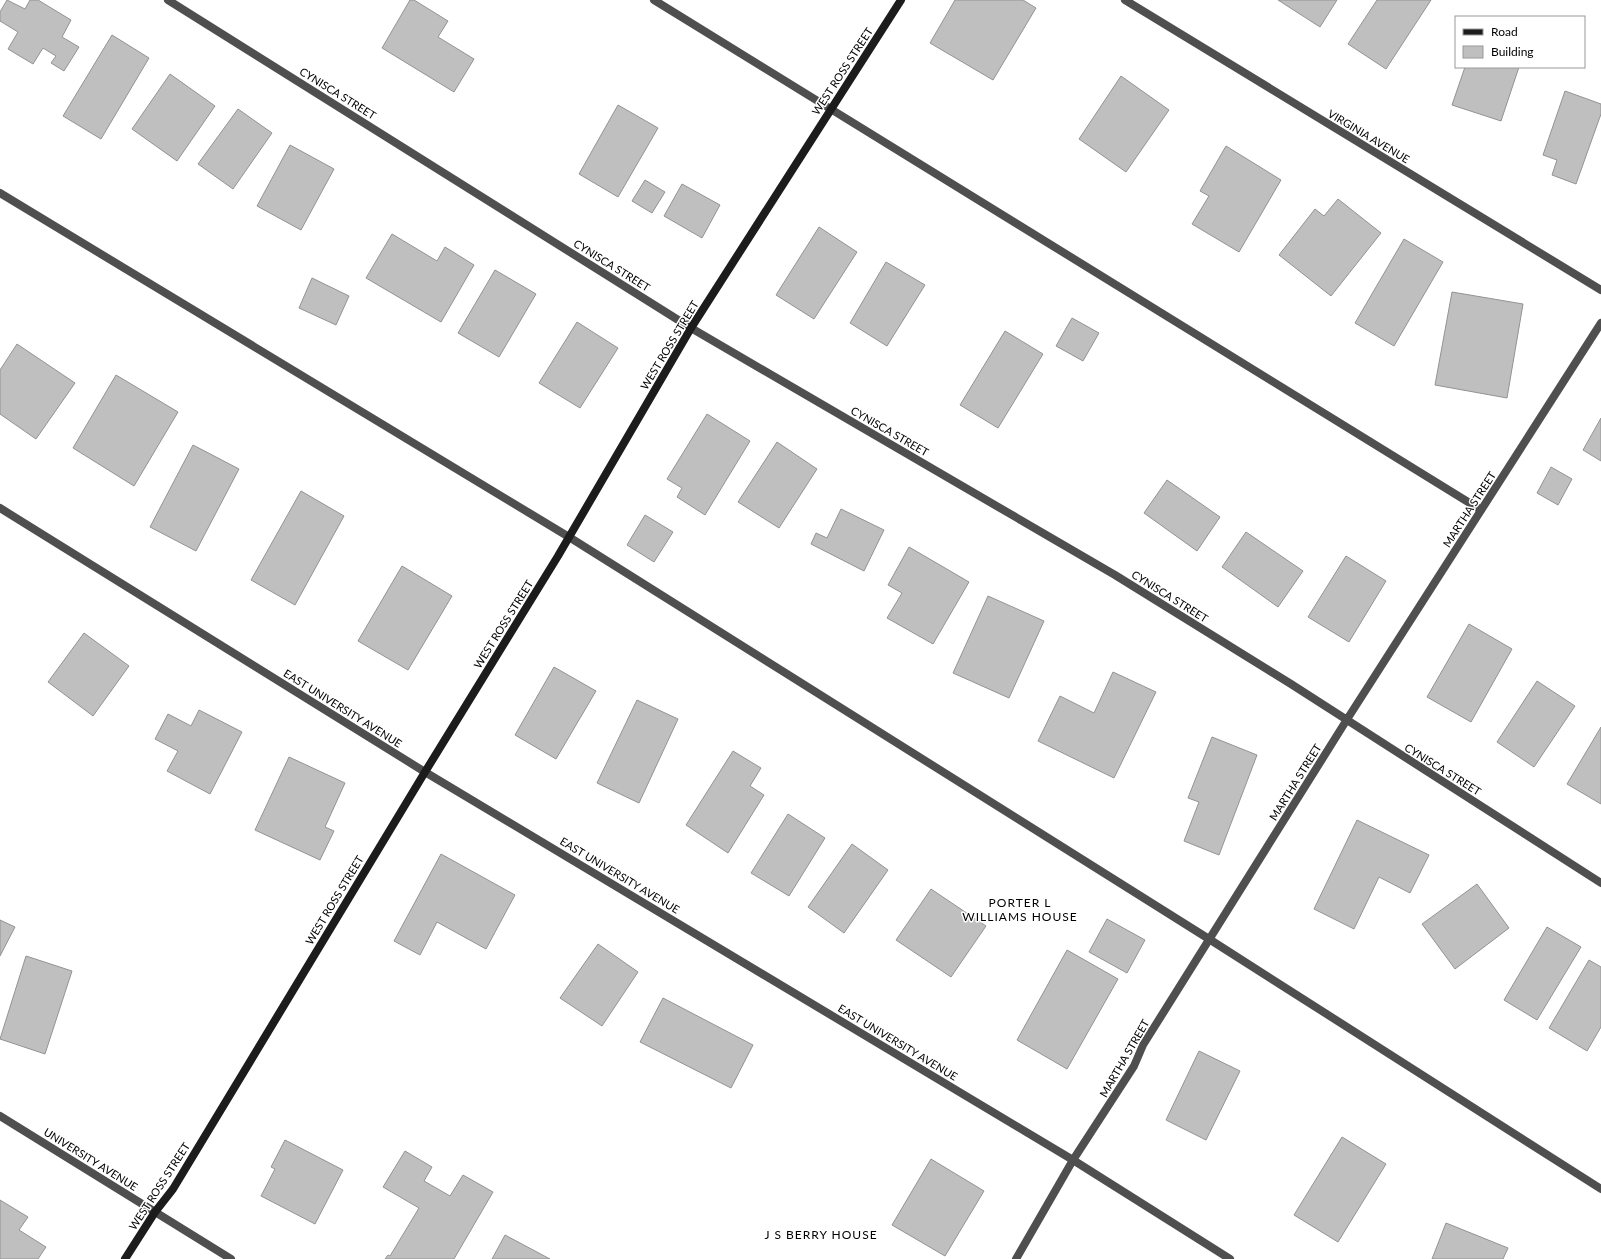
<svg xmlns="http://www.w3.org/2000/svg" width="1601" height="1259" viewBox="0 0 1601 1259" font-family="Lato,sans-serif">
<rect width="100%" height="100%" fill="#fff"/>
<!-- building -->
<path fill="#bfbfbf" stroke="#939393" d="M 7,0 L 25,9 L 30,0 L 38,0 L 71,20 L 62,37 L 79,47 L 64,71 L 51,63 L 56,56 L 43,48 L 33,64 L 8,49 L 18,32 L 0,21 L 0,12 Z
M 410,0 L 414,0 L 448,21 L 438,37 L 474,59 L 454,92 L 382,48 Z
M 955,0 L 1023,0 L 1036,8 L 993,80 L 930,43 Z
M 1278,0 L 1337,0 L 1320,27 Z
M 1377,0 L 1431,0 L 1386,69 L 1348,44 Z
M 112,35 L 149,58 L 101,139 L 63,116 Z
M 1465,67 L 1519,67 L 1501,121 L 1452,105 Z
M 170,74 L 215,106 L 177,161 L 132,129 Z
M 1121,76 L 1169,110 L 1126,172 L 1079,139 Z
M 1565,91 L 1601,104 L 1601,114 L 1576,184 L 1552,175 L 1557,160 L 1543,155 Z
M 618,105 L 658,128 L 618,197 L 579,174 Z
M 238,109 L 272,133 L 233,189 L 198,164 Z
M 290,145 L 334,169 L 301,230 L 257,206 Z
M 1226,146 L 1281,180 L 1239,252 L 1192,224 L 1209,196 L 1200,191 Z
M 645,180 L 665,192 L 652,213 L 632,201 Z
M 682,184 L 720,205 L 702,238 L 664,216 Z
M 1338,199 L 1381,233 L 1331,296 L 1279,255 L 1315,209 L 1324,216 Z
M 819,227 L 857,252 L 814,319 L 776,295 Z
M 392,234 L 437,261 L 445,247 L 474,265 L 441,322 L 366,278 Z
M 1404,239 L 1443,262 L 1394,346 L 1355,323 Z
M 886,262 L 925,285 L 887,346 L 850,323 Z
M 495,270 L 536,294 L 499,357 L 458,333 Z
M 312,278 L 349,296 L 336,325 L 299,308 Z
M 1452,292 L 1523,304 L 1507,398 L 1435,385 Z
M 1072,318 L 1099,333 L 1083,361 L 1056,346 Z
M 577,322 L 618,348 L 580,408 L 539,383 Z
M 1005,331 L 1043,354 L 998,428 L 960,405 Z
M 17,344 L 75,383 L 36,439 L 0,414 L 0,370 Z
M 116,375 L 178,412 L 134,486 L 73,448 Z
M 707,414 L 750,441 L 705,515 L 677,497 L 682,488 L 667,479 Z
M 1601,418 L 1601,461 L 1583,450 Z
M 777,442 L 817,469 L 779,528 L 738,502 Z
M 193,445 L 239,469 L 196,551 L 150,527 Z
M 1551,467 L 1572,479 L 1558,505 L 1537,493 Z
M 1167,480 L 1220,517 L 1197,551 L 1144,513 Z
M 301,491 L 344,516 L 295,605 L 251,580 Z
M 841,509 L 884,530 L 864,571 L 811,544 L 816,533 L 827,538 Z
M 645,515 L 673,532 L 654,562 L 627,545 Z
M 1246,532 L 1303,571 L 1278,607 L 1222,567 Z
M 909,547 L 969,582 L 933,644 L 887,618 L 902,593 L 888,585 Z
M 1346,556 L 1386,581 L 1349,642 L 1308,617 Z
M 402,566 L 452,596 L 408,670 L 358,641 Z
M 988,596 L 1044,621 L 1009,698 L 953,673 Z
M 1469,624 L 1512,649 L 1471,722 L 1427,697 Z
M 84,633 L 129,666 L 93,716 L 48,682 Z
M 554,667 L 596,691 L 556,759 L 515,735 Z
M 1113,672 L 1156,692 L 1114,778 L 1038,741 L 1060,696 L 1094,713 Z
M 1537,681 L 1575,706 L 1534,767 L 1497,742 Z
M 637,700 L 678,719 L 639,803 L 597,783 Z
M 199,710 L 242,732 L 210,794 L 167,771 L 178,751 L 155,739 L 168,714 L 191,726 Z
M 1601,727 L 1601,804 L 1567,784 Z
M 1212,737 L 1257,755 L 1219,855 L 1184,841 L 1199,802 L 1188,798 Z
M 733,751 L 761,768 L 750,786 L 764,795 L 728,853 L 686,825 Z
M 289,757 L 345,783 L 325,827 L 334,831 L 320,860 L 255,830 Z
M 788,814 L 825,838 L 789,896 L 751,873 Z
M 1357,820 L 1429,855 L 1410,893 L 1379,877 L 1354,929 L 1314,909 Z
M 852,844 L 888,870 L 844,933 L 808,907 Z
M 441,854 L 515,895 L 486,949 L 437,922 L 420,955 L 394,941 Z
M 1477,884 L 1509,928 L 1455,969 L 1422,924 Z
M 931,889 L 986,926 L 951,977 L 896,940 Z
M 1107,919 L 1145,940 L 1127,973 L 1089,952 Z
M 0,920 L 15,927 L 0,956 Z
M 1547,927 L 1581,947 L 1537,1020 L 1504,1000 Z
M 598,944 L 638,972 L 602,1026 L 560,998 Z
M 1067,950 L 1118,979 L 1067,1069 L 1017,1040 Z
M 26,956 L 72,971 L 45,1054 L 0,1039 Z
M 1589,960 L 1601,967 L 1601,1027 L 1587,1051 L 1549,1028 Z
M 663,998 L 753,1045 L 731,1088 L 640,1042 Z
M 1199,1051 L 1240,1071 L 1206,1140 L 1166,1120 Z
M 1342,1137 L 1386,1164 L 1338,1242 L 1294,1215 Z
M 285,1140 L 343,1170 L 315,1224 L 261,1196 L 275,1169 L 271,1167 Z
M 405,1151 L 432,1167 L 424,1181 L 450,1196 L 463,1175 L 493,1192 L 454,1259 L 385,1259 L 388,1255 L 390,1256 L 419,1208 L 383,1187 Z
M 931,1159 L 984,1191 L 945,1256 L 892,1225 Z
M 0,1200 L 28,1217 L 19,1230 L 46,1247 L 38,1259 L 0,1259 Z
M 1446,1223 L 1508,1248 L 1503,1259 L 1432,1259 Z
M 505,1235 L 550,1259 L 492,1259 Z"/>
<g fill="none" stroke-linecap="round" stroke-linejoin="round">
<!-- lane -->
<path stroke="#4f4f4f" stroke-width="8" d="M 654,0 L 1481,510
M 0,193 L 569,537 L 1209,939 L 1601,1189"/>
<!-- street -->
<path stroke="#4f4f4f" stroke-width="8" d="M 168,0 L 691,328 L 1115,575 L 1291,684 L 1601,883
M 1125,0 L 1601,290
M 0,508 L 425,772 L 1073,1160 L 1230,1259
M 0,1116 L 231,1259
M 1016,1259 L 1073,1160 L 1134,1066 L 1143,1045 L 1346,721 L 1601,323"/>
<!-- secondary -->
<path stroke="#1c1c1c" stroke-width="8" d="M 125,1259 L 155,1212 L 173,1189 L 425,772 L 558,556 L 691,328 L 901,0"/>
</g>
<g text-anchor="middle" dominant-baseline="central" stroke-width="3" stroke-linejoin="round" paint-order="stroke">
<!-- street labels -->
<g font-size="11" fill="#000" stroke="#fff">
<text transform="translate(842 71) rotate(-57)">WEST ROSS STREET</text>
<text transform="translate(338 93) rotate(32)">CYNISCA STREET</text>
<text transform="translate(1369 136) rotate(31)">VIRGINIA AVENUE</text>
<text transform="translate(612 265) rotate(32)">CYNISCA STREET</text>
<text transform="translate(669 345) rotate(-59)">WEST ROSS STREET</text>
<text transform="translate(890 431) rotate(30)">CYNISCA STREET</text>
<text transform="translate(1469 509) rotate(-57)">MARTHA STREET</text>
<text transform="translate(1170 596) rotate(32)">CYNISCA STREET</text>
<text transform="translate(503 624) rotate(-58)">WEST ROSS STREET</text>
<text transform="translate(343 708) rotate(32)">EAST UNIVERSITY AVENUE</text>
<text transform="translate(1443 769) rotate(32)">CYNISCA STREET</text>
<text transform="translate(1295 782) rotate(-58)">MARTHA STREET</text>
<text transform="translate(620 875) rotate(31)">EAST UNIVERSITY AVENUE</text>
<text transform="translate(334 900) rotate(-59)">WEST ROSS STREET</text>
<text transform="translate(898 1042) rotate(31)">EAST UNIVERSITY AVENUE</text>
<text transform="translate(1124 1058) rotate(-60)">MARTHA STREET</text>
<text transform="translate(91 1159) rotate(32)">UNIVERSITY AVENUE</text>
<text transform="translate(159 1186) rotate(-57)">WEST ROSS STREET</text>
</g>
<!-- neighbourhood labels -->
<g font-size="12" letter-spacing="1" fill="#000" stroke="#fff">
<text x="1020" y="902">PORTER L<tspan x="1020" dy="14">WILLIAMS HOUSE</tspan></text>
<text x="821" y="1234">J S BERRY HOUSE</text>
</g>
</g>
<!-- legend -->
<rect x="1455" y="16" width="130" height="52" fill="#ffffff" stroke="#999999"/>
<rect x="1463" y="29" width="20" height="6" fill="#1c1c1c" stroke="#999999"/>
<text x="1491" y="36" font-size="12" fill="#000000">Road</text>
<rect x="1463" y="46" width="20" height="12" fill="#bfbfbf" stroke="#999999"/>
<text x="1491" y="56" font-size="12" fill="#000000">Building</text>
</svg>
